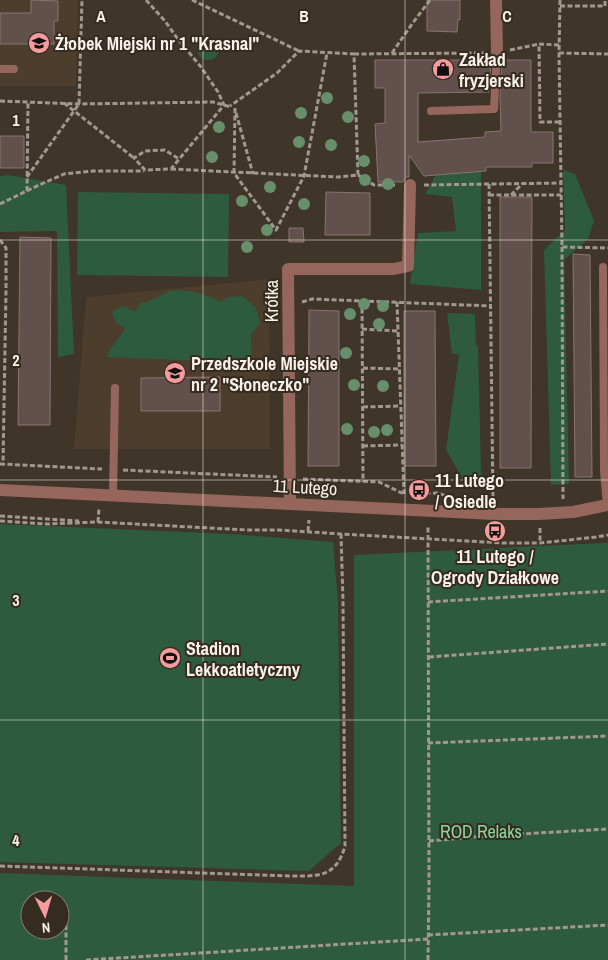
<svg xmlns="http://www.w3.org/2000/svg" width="608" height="960" viewBox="0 0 608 960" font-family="'Archivo Narrow',sans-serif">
<rect width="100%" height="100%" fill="#3f3529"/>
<!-- built -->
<path fill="#4c3d2c" d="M 0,0 L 78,0 L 76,86 L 0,86 Z
M 269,279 L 270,449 L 74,449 L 86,297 Z"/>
<!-- green -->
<path fill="#2e5a3d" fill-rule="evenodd" d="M197 49a11 11 0 1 1 22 0a11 11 0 1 1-22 0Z
M 481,169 L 481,290 L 410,284 L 418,233 L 456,231 L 452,197 L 425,194 L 437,173 Z
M 563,170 L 575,174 L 594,221 L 588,239 L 564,260 L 569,484 L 551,485 L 544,250 L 565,230 Z
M 8,175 L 66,185 L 74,354 L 58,357 L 57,231 L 0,232 L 0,176 Z
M 78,192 L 229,194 L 228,277 L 77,275 Z
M 181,290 C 196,292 208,295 221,302 L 227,297 L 242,296 L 256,308 L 260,323 L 251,335 L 252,363 L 107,357 L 109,351 L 125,329 L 122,326 L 116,323 L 112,314 L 115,309 L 125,306 L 133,311 L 137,310 L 140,303 L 147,302 L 169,291 Z
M 447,313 L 475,314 L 476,345 L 478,345 L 481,470 L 483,486 L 465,483 L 446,450 L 459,354 L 452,354 Z
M 0,524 L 232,534 L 333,542 L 338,603 L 341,843 L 309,871 L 0,862 Z
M 604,543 L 608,543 L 608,960 L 0,960 L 0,873 L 354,886 L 354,555 ZM 30,900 L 60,900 L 60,930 L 30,930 Z"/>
<!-- building -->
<path fill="#61504c" stroke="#887570" d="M 31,0 L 58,1 L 58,21 L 54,21 L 54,44 L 0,44 L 0,13 L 31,13 Z
M 427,0 L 460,0 L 460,20 L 458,19 L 457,32 L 427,31 Z
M 375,60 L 491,60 L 489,92 L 418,93 L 418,142 L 485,137 L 485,132 L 501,131 L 500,96 L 502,60 L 531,60 L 531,132 L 553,132 L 553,163 L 532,163 L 532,167 L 486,167 L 486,171 L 424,176 L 409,155 L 409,177 L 406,177 L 403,182 L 378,182 L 375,124 L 385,123 L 385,88 L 375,88 Z
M 0,136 L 24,136 L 24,168 L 0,168 Z
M 326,192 L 370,193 L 370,235 L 325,235 Z
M 500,197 L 532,197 L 531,468 L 500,468 Z
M 289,228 L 303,228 L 304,242 L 289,242 Z
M 20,237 L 51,238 L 50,425 L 18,425 Z
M 573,254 L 590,255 L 592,477 L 575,477 Z
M 309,310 L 339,311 L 339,466 L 308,466 Z
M 404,311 L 435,311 L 436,466 L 404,466 Z
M 220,377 L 220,411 L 141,411 L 141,378 Z"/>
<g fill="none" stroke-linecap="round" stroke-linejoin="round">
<!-- path -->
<path stroke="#a1988f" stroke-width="3" stroke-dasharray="5 2.5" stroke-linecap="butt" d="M 146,0 L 165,21 L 177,38 L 201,67 L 218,92 L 224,105 L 171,169 L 145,170 L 134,158 L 145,151 L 165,150 L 179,159
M 192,0 L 299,51
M 560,0 L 559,53 L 562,247 L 608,248
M 560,6 L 605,6 L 605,0
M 559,45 L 539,44 L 540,122 L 560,122
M 510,50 L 539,44
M 392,53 L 412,24 L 430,0
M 559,53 L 608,54
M 354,54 L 484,53
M 0,101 L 79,104 L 213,102 L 231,107
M 64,103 L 134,158
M 235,108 L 234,173 L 276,230 L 304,176 L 327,53
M 236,113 L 253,174
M 171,169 L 337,177 L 358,175 L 354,54 L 299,51 L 277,73 L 230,106
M 358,175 L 374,185 L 395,185
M 27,177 L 79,104 L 82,0
M 489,184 L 493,500
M 424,185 L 561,183
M 27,191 L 28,102
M 489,195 L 561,195
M 511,195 L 522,184
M 0,204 L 39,185 L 64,174 L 93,171 L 144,171
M 0,240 L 6,248 L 6,290 L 3,464
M 562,247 L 563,499
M 362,301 L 363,482
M 302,302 L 312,299 L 491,306
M 397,302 L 404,494
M 362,329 L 398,331
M 363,368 L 399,369
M 363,407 L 400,406
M 363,446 L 402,445
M 0,464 L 102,469
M 123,470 L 277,477
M 303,479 L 379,482 L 404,494
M 418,494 L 438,493 L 446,496
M 0,516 L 79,521
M 0,521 L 47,524 L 98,522 L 247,530 L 279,530 L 341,534 L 503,543 L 540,543 L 559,541 L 596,537 L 608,535
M 98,522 L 99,508
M 540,528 L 540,543
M 308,531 L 309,520
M 428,602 L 608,591
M 429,657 L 608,644
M 428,743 L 608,736
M 429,841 L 486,836 L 608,829
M 0,866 L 290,876 C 318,876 336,878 345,846 L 343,601 L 341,534
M 428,935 L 608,925
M 66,960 L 66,919
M 86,960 L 428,939
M 428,960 L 429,885 L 428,526"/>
<!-- service -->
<path stroke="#96665c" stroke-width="8" d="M 0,69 L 14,69
M 431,111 L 494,109 L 497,52
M 603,267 L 604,471 L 607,505
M 113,496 L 115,388"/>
<!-- minor -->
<path stroke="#96665c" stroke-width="12" d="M 496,0 L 497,52
M 0,490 L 495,514 L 539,514 L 573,512 L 608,505
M 290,504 L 288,269 L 394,269 L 408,266 L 410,185"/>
</g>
<!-- trees -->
<g fill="#678f6c">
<circle cx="327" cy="98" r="6"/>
<circle cx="301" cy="113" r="6"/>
<circle cx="348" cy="117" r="6"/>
<circle cx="219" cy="127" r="6"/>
<circle cx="299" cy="142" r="6"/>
<circle cx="331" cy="145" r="6"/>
<circle cx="212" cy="157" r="6"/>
<circle cx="364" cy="161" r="6"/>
<circle cx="365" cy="180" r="6"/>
<circle cx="388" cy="184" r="6"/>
<circle cx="270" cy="187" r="6"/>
<circle cx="242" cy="201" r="6"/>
<circle cx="304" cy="204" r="6"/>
<circle cx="267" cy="230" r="6"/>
<circle cx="247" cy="247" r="6"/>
<circle cx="364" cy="304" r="6"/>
<circle cx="383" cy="306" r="6"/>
<circle cx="350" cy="314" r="6"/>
<circle cx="379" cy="324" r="6"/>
<circle cx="346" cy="353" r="6"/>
<circle cx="354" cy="385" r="6"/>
<circle cx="383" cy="386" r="6"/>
<circle cx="347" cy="429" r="6"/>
<circle cx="387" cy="430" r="6"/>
<circle cx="374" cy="432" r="6"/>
</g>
<!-- grid -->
<path fill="none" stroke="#f8f1ea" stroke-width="1" stroke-opacity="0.55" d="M 203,0 L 203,960M 405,0 L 405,960M 0,240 L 608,240M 0,480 L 608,480M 0,720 L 608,720"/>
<!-- icons -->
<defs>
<g id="school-disc" transform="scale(1.125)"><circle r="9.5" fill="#f59b9d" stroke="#352b1f"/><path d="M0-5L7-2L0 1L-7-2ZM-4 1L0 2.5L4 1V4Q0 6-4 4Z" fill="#111"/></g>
<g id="shop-disc" transform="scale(1.125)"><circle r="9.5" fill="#f59b9d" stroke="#352b1f"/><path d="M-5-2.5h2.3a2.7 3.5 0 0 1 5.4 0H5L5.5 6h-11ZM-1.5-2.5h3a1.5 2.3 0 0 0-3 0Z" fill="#111"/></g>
<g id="bus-disc" transform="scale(1.125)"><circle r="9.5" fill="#f59b9d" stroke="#352b1f"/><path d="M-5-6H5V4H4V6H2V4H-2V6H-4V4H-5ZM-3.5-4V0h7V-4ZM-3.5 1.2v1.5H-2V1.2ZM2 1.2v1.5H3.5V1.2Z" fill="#111"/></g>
<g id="stadium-disc" transform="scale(1.125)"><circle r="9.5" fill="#f59b9d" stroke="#352b1f"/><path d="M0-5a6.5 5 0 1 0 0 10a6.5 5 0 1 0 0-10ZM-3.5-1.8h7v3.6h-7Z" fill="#111"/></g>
</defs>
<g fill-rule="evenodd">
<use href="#school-disc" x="39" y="43"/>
<use href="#shop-disc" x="443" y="69"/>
<use href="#school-disc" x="175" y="373"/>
<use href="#bus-disc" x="419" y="490"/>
<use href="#bus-disc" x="495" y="531"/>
<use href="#stadium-disc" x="170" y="658"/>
</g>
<g text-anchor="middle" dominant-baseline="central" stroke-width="4" stroke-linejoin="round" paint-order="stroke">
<!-- poi labels -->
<g font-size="18" font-weight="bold" fill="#f8f1ea" stroke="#352b1f" text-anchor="start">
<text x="55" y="43">Żłobek Miejski nr 1 "Krasnal"</text>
<text x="459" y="59">Zakład<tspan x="459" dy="21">fryzjerski</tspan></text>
<text x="191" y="363">Przedszkole Miejskie<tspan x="191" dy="21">nr 2 "Słoneczko"</tspan></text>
<text x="435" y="480">11 Lutego<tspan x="435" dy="21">/ Osiedle</tspan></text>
<text x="495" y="556" text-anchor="middle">11 Lutego /<tspan x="495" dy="21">Ogrody Działkowe</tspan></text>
<text x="186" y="648">Stadion<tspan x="186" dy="21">Lekkoatletyczny</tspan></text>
</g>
<!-- street labels -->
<g font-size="18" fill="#f8f1ea" stroke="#352b1f">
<text transform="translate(271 301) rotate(-90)">Krótka</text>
<text transform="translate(305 487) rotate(3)">11 Lutego</text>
</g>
<!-- park labels -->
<g font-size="18" fill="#88d9a2" stroke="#352b1f">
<text x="481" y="831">ROD Relaks</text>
</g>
</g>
<g font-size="16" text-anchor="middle" font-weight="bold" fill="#f8f1ea" stroke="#352b1f" stroke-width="4" stroke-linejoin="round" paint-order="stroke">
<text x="101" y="22">A</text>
<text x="304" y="22">B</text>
<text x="507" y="22">C</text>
<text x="16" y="126">1</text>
<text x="16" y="366">2</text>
<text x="16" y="606">3</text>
<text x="16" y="846">4</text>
</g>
<!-- north arrow -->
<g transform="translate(45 915) rotate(175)"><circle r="24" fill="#352b1f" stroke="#837a70"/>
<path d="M0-4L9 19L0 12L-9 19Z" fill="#f59b9d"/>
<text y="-8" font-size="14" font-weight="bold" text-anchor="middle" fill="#f8f1ea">N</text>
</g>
</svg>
